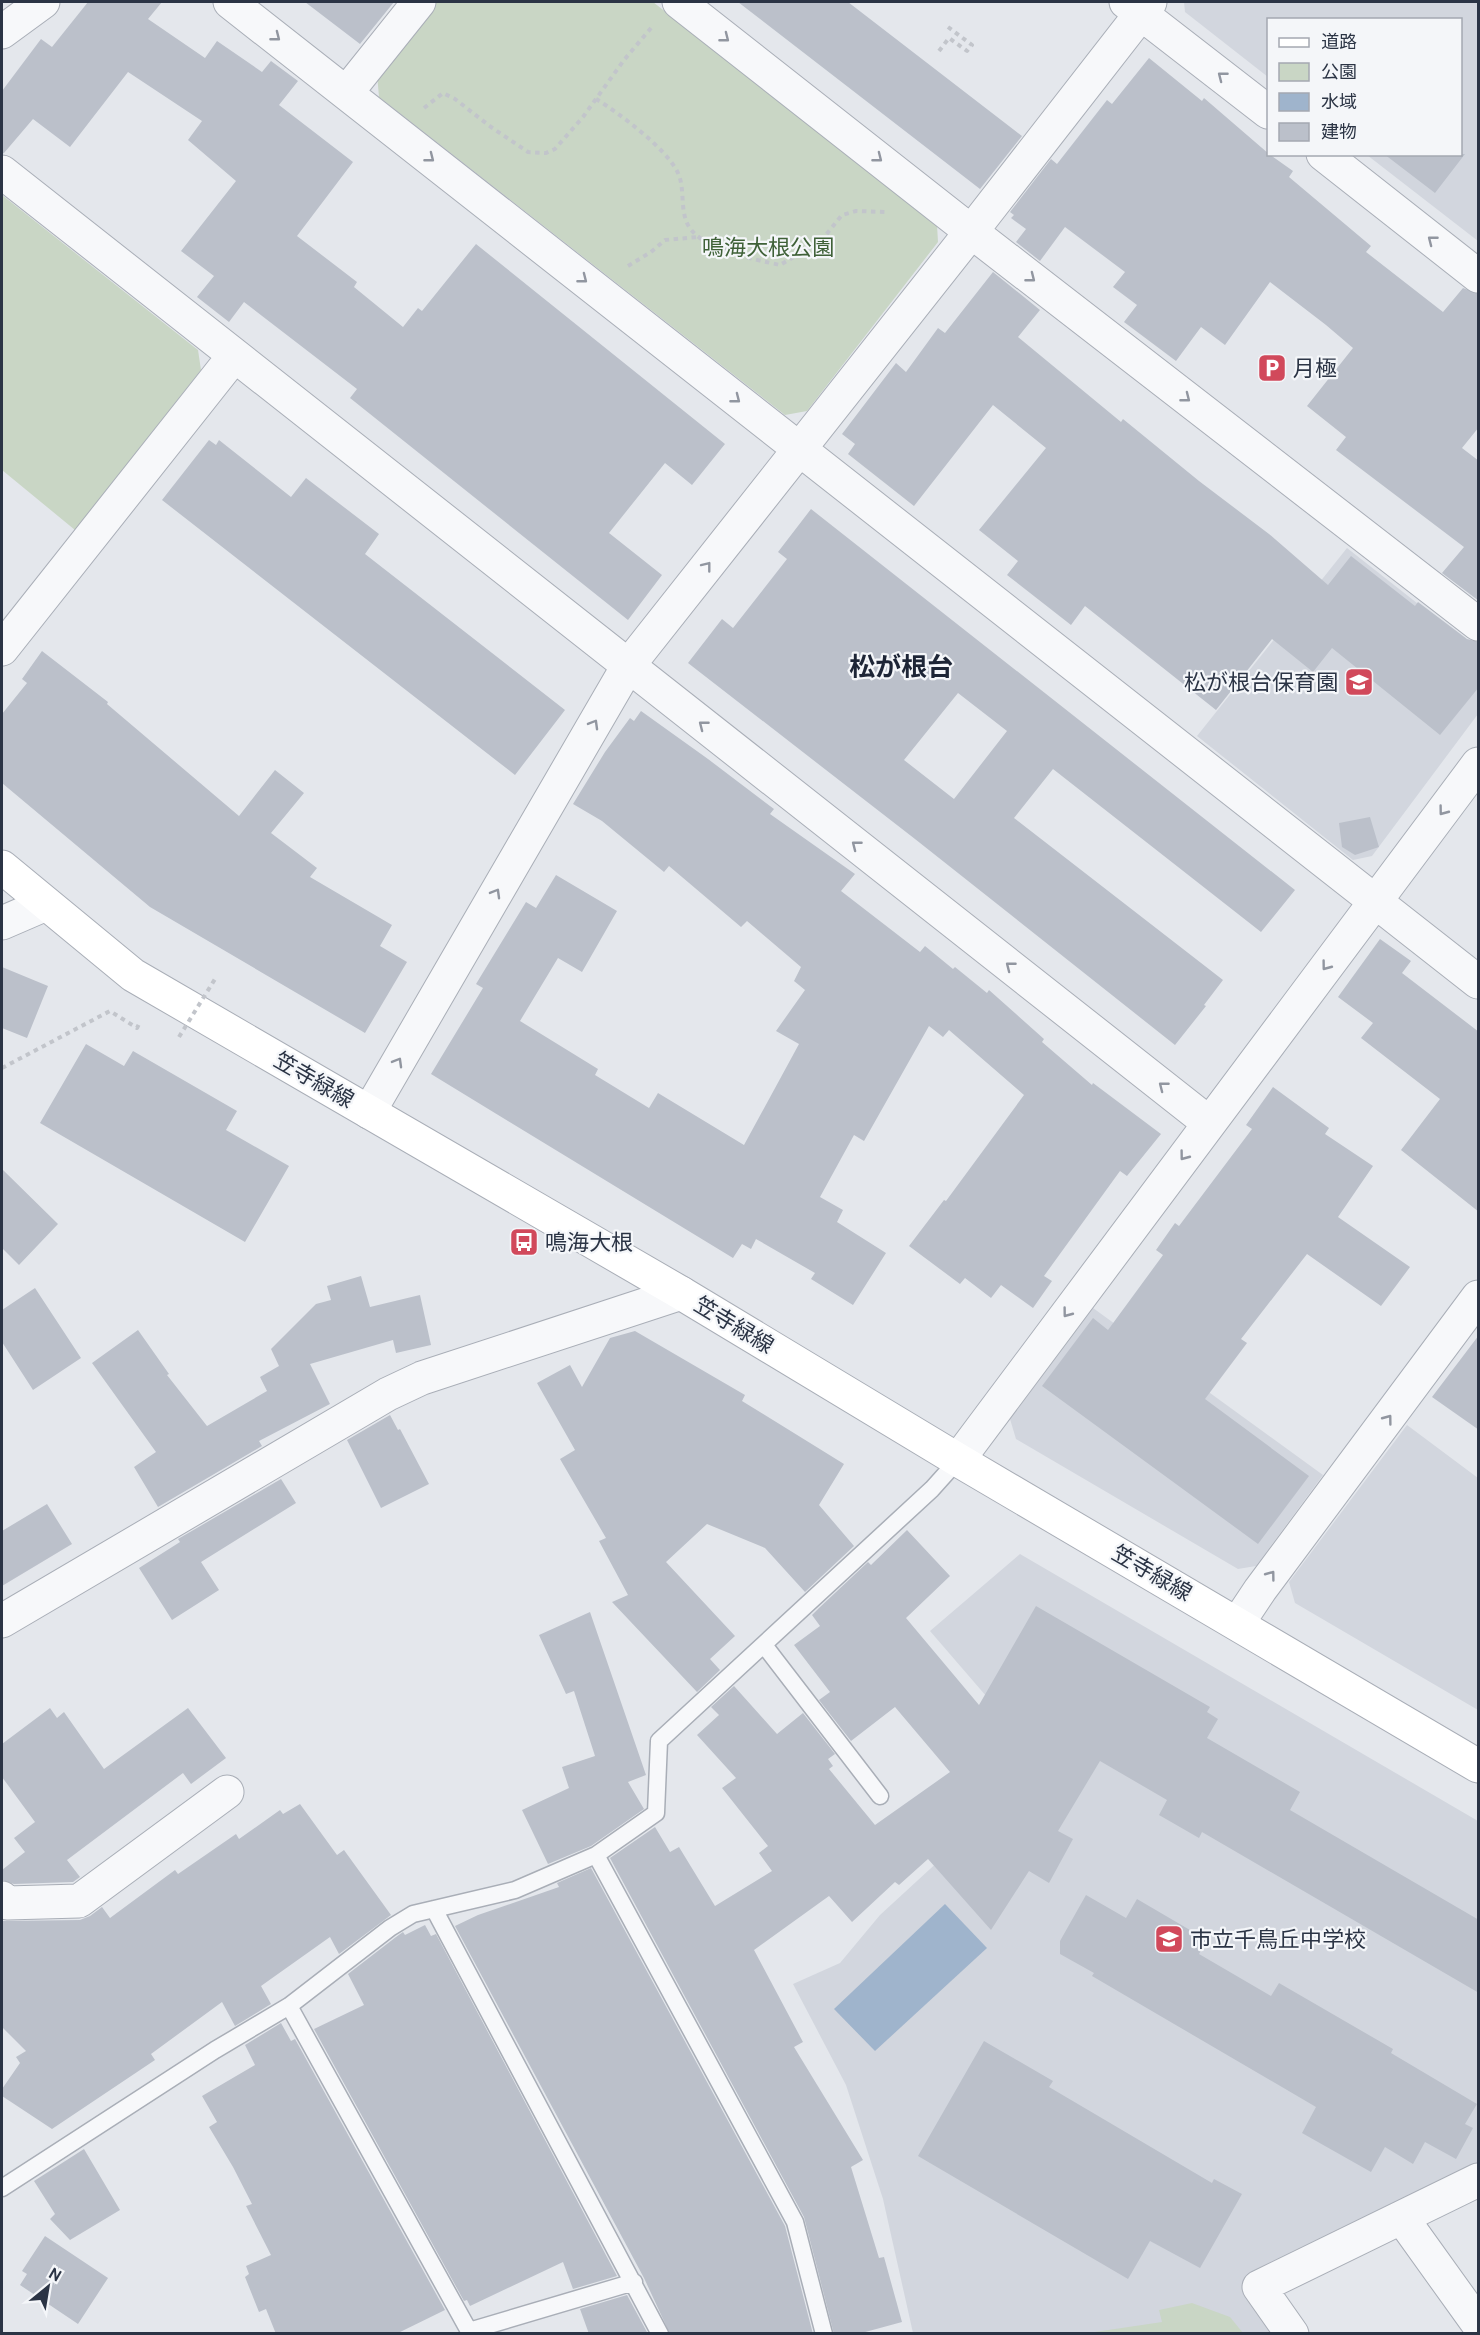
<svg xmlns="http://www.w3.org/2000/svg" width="1480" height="2335" viewBox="0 0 1480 2335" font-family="Cabin,'Noto Sans JP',sans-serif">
<rect width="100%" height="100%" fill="#e4e7ec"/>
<!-- built -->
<path fill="#d2d6de" d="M 1184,2 L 1478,2 L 1478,241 L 1367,155 L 1460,154 L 1460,20 L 1268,20 L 1268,77 L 1185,12 Z
M 1347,548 L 1478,651 L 1478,714 L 1372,856 L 1353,860 L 1197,736 Z
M 1093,1308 L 1323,1475 L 1256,1566 L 1238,1569 L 1016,1439 L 1010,1419 Z
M 1407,1425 L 1478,1478 L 1478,1710 L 1295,1603 L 1289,1582 Z
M 1020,1554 L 1478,1821 L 1478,2167 L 1247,2281 L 1284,2333 L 913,2333 L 883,2199 L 846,2085 L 793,1984 L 840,1963 L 880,1915 L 992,1812 L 1025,1741 L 930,1631 Z"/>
<!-- green -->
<path fill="#c9d6c5" d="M 434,2 L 653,2 L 937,225 L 938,242 L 807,411 L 785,415 L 379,97 L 377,74 Z
M 2,195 L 198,350 L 201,370 L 75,530 L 2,470 Z
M 1192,2303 L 1230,2317 L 1243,2333 L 1088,2333 L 1162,2322 L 1159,2310 Z"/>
<!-- water -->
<path fill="#9fb4cc" d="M 945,1904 L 987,1948 L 875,2051 L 834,2009 Z"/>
<!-- building -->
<path fill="#bbc0ca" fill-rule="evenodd" d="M 88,2 L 162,2 L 148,19 L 205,58 L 217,41 L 262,72 L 271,61 L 298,81 L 279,105 L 353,162 L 297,236 L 357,282 L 354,287 L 403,327 L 418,308 L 422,311 L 476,244 L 725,444 L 692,485 L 665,463 L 609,533 L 662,575 L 628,620 L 350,398 L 357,389 L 244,302 L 229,322 L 197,297 L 214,276 L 181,251 L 236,181 L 188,140 L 202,121 L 128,72 L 70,147 L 33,119 L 4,153 L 2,154 L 2,91 L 41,39 L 52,47 Z
M 305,2 L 394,2 L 360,44 Z
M 738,2 L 848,2 L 1022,136 L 980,189 Z
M 1149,58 L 1202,101 L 1204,98 L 1269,154 L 1293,171 L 1289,177 L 1371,246 L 1366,252 L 1443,312 L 1463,288 L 1479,294 L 1479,427 L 1462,448 L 1479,461 L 1479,601 L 1442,573 L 1464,547 L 1336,450 L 1346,437 L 1307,406 L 1353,348 L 1326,325 L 1270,282 L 1225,345 L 1201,327 L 1176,361 L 1124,322 L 1137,305 L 1113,287 L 1125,272 L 1065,227 L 1040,261 L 1016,242 L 1026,229 L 1011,218 L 1014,215 L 1010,212 L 1051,159 L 1057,164 L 1107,100 L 1112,104 Z
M 1384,154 L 1465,154 L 1435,193 Z
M 993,272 L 1040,310 L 1018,337 L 1121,422 L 1123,419 L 1199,481 L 1269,534 L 1328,585 L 1351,556 L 1415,606 L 1418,602 L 1467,639 L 1479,642 L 1479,687 L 1440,735 L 1332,648 L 1313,672 L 1272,639 L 1216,710 L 1085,606 L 1071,625 L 1007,575 L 1018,561 L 979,530 L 1046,448 L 993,405 L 914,506 L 848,454 L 855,444 L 842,434 L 896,363 L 906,372 L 938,328 L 945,333 Z
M 209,440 L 216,445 L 219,440 L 291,497 L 306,478 L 379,534 L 365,554 L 565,710 L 515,775 L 162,500 Z
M 811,509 L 1295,890 L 1261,932 L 1053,769 L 1014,818 L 1223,980 L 1204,1005 L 1206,1006 L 1175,1045 L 915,839 L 688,663 L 722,619 L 733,628 L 787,559 L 778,552 ZM 958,693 L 1007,731 L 954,799 L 904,760 Z
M 42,651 L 108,702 L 107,704 L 239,816 L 275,770 L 304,793 L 271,833 L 317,868 L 310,877 L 392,925 L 380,946 L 407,962 L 365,1033 L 150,907 L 2,783 L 2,714 L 27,683 L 22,679 Z
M 641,711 L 708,759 L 774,809 L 770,814 L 855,874 L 841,891 L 920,952 L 925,946 L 953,969 L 955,967 L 987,993 L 989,990 L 1044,1039 L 1042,1042 L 1092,1085 L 1093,1083 L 1161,1134 L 1127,1176 L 1120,1171 L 1044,1276 L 1052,1281 L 1033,1308 L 1001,1285 L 991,1298 L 965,1278 L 960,1284 L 909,1246 L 944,1200 L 946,1201 L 1024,1095 L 949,1030 L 943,1037 L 929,1026 L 864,1141 L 854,1135 L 820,1197 L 843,1210 L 837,1222 L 886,1253 L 853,1305 L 811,1279 L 815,1273 L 756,1239 L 751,1249 L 742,1244 L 733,1258 L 431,1074 L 483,988 L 476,984 L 526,902 L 536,908 L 556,875 L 617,911 L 582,972 L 558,958 L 520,1021 L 598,1069 L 595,1075 L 649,1108 L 658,1093 L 744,1145 L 799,1044 L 776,1031 L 805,990 L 794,981 L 801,967 L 747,921 L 741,927 L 669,866 L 664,872 L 602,821 L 573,804 L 605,752 L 630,718 L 634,721 Z
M 1370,817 L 1379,847 L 1355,855 L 1342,847 L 1339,823 Z
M 1380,939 L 1411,961 L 1402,973 L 1479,1032 L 1479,1212 L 1401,1150 L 1440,1099 L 1361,1038 L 1373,1023 L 1338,997 Z
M 2,967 L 48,986 L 27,1038 L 2,1028 Z
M 86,1044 L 124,1066 L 133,1051 L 237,1111 L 226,1130 L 289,1166 L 245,1242 L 40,1123 Z
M 1273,1087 L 1329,1128 L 1325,1134 L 1373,1166 L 1338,1217 L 1410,1267 L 1381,1306 L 1307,1254 L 1241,1339 L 1247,1343 L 1205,1399 L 1309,1476 L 1258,1544 L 1042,1386 L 1093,1318 L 1108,1330 L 1163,1255 L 1156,1250 L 1175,1223 L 1179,1226 L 1252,1129 L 1246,1125 Z
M 2,1169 L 58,1224 L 19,1265 L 2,1248 Z
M 361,1276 L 370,1307 L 420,1295 L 431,1345 L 396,1353 L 393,1340 L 310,1364 L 330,1404 L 259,1441 L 262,1446 L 158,1507 L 134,1467 L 156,1452 L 92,1363 L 138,1330 L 169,1374 L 167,1375 L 207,1426 L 267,1391 L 260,1377 L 279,1366 L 271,1349 L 316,1304 L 331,1300 L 327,1286 Z
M 35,1288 L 81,1358 L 33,1390 L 2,1342 L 2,1310 Z
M 635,1331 L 745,1395 L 742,1401 L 844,1464 L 819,1505 L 854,1546 L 805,1592 L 765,1548 L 707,1524 L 666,1562 L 735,1636 L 710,1659 L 720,1670 L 697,1692 L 612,1602 L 628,1595 L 599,1541 L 606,1538 L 560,1459 L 575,1450 L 537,1383 L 570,1365 L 582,1387 L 610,1338 Z
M 1479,1335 L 1479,1430 L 1432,1397 Z
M 390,1415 L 398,1430 L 400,1429 L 429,1484 L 381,1508 L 347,1440 Z
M 281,1479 L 296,1503 L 201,1562 L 219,1590 L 172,1620 L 139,1568 L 180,1542 L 178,1539 Z
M 47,1504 L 72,1544 L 2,1586 L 2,1531 Z
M 907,1530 L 950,1576 L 906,1618 L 979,1705 L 1036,1606 L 1210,1707 L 1207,1712 L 1218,1719 L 1207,1738 L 1300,1792 L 1290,1810 L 1479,1920 L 1479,1993 L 1202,1832 L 1199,1838 L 1159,1815 L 1167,1800 L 1100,1761 L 1058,1831 L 1073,1839 L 1049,1883 L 1029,1871 L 991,1930 L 928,1859 L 899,1885 L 895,1882 L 852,1922 L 829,1896 L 754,1950 L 803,2042 L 794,2047 L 863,2160 L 851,2167 L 879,2258 L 884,2257 L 902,2322 L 858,2334 L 834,2334 L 804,2217 L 610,1858 L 655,1827 L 670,1852 L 679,1847 L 715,1906 L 772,1871 L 759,1853 L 768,1846 L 722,1788 L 736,1778 L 697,1735 L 719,1715 L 711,1707 L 734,1686 L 777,1734 L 803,1713 L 835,1754 L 828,1759 L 833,1766 L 829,1769 L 875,1825 L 950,1772 L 895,1707 L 851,1741 L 819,1700 L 830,1692 L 794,1645 L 820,1626 L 812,1615 L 819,1608 L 868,1562 L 871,1565 Z
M 590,1612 L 646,1775 L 628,1782 L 644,1809 L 591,1846 L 548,1864 L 522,1810 L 569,1788 L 562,1767 L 595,1756 L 574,1691 L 566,1694 L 539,1635 Z
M 50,1708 L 57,1718 L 64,1712 L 104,1769 L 188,1708 L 226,1758 L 191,1784 L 183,1773 L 67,1860 L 80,1877 L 73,1882 L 14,1884 L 2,1880 L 2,1870 L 25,1852 L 14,1838 L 35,1822 L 2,1777 L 2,1744 Z
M 300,1804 L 337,1855 L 344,1850 L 391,1915 L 339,1954 L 330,1937 L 261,1986 L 271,2004 L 235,2026 L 222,2002 L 151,2054 L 155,2060 L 52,2129 L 2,2096 L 2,2089 L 20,2063 L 16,2057 L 26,2051 L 2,2027 L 2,1921 L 80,1920 L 90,1916 L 102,1907 L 110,1918 L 175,1870 L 178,1874 L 236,1834 L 239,1839 L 280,1810 L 283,1814 Z
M 591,1868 L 785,2226 L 813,2334 L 670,2334 L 644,2278 L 455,1926 L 478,1915 L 559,1887 L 557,1883 Z
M 1086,1895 L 1126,1918 L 1137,1899 L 1207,1940 L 1199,1954 L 1271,1996 L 1279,1983 L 1393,2049 L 1391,2053 L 1477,2104 L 1465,2124 L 1473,2128 L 1456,2159 L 1425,2142 L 1413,2164 L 1385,2147 L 1371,2172 L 1302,2133 L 1316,2107 L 1092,1976 L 1094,1973 L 1060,1954 L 1060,1941 Z
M 425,1925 L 431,1936 L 436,1934 L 617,2276 L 573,2289 L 563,2262 L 470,2306 L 467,2300 L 464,2301 L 314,2029 L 364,2005 L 348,1974 L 396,1937 L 403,1932 L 405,1935 Z
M 281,2023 L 291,2041 L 295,2039 L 445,2310 L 396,2334 L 276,2334 L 266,2309 L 259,2312 L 245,2277 L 249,2274 L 246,2266 L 271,2255 L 246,2206 L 252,2204 L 233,2167 L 209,2127 L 217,2122 L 202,2096 L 255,2065 L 245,2045 Z
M 984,2041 L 1053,2081 L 1049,2087 L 1212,2183 L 1214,2179 L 1242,2194 L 1200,2268 L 1150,2241 L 1128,2279 L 918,2156 Z
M 84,2149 L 120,2210 L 70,2240 L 50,2219 L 55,2214 L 34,2181 Z
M 45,2236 L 108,2278 L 78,2324 L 20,2285 L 27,2274 L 22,2271 Z
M 627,2295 L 648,2334 L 589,2334 L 580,2309 Z"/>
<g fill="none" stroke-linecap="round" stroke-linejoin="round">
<!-- lane casing -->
<g stroke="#a9aeb7" stroke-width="19">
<path id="lane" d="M 764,1645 L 880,1796
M 596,1855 L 656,1813 L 659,1741 L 932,1489 L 958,1460
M 434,1909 L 660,2334
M 289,2006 L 469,2331 L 634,2282
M 2,2188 L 215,2050 L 289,2006 L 390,1928 L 413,1914 L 515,1890 L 596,1855 L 795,2222 L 824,2334"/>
</g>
<!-- street casing -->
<g stroke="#a9aeb7" stroke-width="35">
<path id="street" d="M 230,2 L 1478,982
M 679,2 L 955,219 L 1478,624
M 1126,2 L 1268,112
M 2,32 L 43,2
M 347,92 L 419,2
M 1323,154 L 1478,276
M 2,172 L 1209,1123
M 2,649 L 234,356
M 2,923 L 46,904
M 369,1112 L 628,666 L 971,232 L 1150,2
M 958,1460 L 1478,764
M 2,1621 L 388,1394 L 422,1378 L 681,1293
M 1238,1623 L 1260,1590 L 1478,1297
M 2,1898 L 7,1903 L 79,1901 L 227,1792
M 1402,2218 L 1478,2324
M 1292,2334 L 1259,2287 L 1478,2180"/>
</g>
<!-- secondary casing -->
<g stroke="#a9aeb7" stroke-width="35">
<path id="secondary" d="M 2,867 L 133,975 L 681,1293 L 958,1460 L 1478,1766"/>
</g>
<!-- path -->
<path stroke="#c2c5cb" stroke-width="4" stroke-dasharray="4.5 4.5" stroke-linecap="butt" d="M 939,51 L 949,38 L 967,51 L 972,45 L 948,27
M 596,99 C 619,113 667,149 678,173 C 685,188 680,207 687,223 C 699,250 754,259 780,265 L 821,241 L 842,215 L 856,211 L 885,212
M 424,108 L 443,93 L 455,99 L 491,127 L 528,152 L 546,153 L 555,149 L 583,117 L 624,60 L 651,28
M 628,266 L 651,252 L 665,240 L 698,237
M 2,1068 L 110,1011 L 137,1028 L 139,1024"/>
<!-- lane -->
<use href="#lane" stroke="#f7f8fa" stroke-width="16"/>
<!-- street -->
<use href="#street" stroke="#f7f8fa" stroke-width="33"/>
<!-- secondary -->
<use href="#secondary" stroke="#fff" stroke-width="33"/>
<!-- path-bridge -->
<path stroke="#c2c5cb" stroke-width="4" stroke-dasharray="4.5 4.5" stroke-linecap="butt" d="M 179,1037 L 215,979"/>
</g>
<!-- one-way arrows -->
<defs><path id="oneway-chevron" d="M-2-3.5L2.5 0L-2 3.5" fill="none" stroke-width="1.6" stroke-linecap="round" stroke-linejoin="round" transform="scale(1.5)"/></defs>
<g stroke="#9196a0">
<use href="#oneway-chevron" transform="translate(276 37) rotate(38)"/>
<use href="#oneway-chevron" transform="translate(725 38) rotate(38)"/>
<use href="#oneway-chevron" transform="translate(1222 76) rotate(-142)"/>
<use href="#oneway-chevron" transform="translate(430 158) rotate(38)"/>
<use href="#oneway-chevron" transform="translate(878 158) rotate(38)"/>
<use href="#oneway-chevron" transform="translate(1432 240) rotate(-142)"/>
<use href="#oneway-chevron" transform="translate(1031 278) rotate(38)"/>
<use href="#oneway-chevron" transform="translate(583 279) rotate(38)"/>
<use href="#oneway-chevron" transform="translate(1186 398) rotate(38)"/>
<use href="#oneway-chevron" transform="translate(736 399) rotate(38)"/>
<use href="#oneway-chevron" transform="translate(707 566) rotate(-52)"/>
<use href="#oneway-chevron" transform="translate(594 724) rotate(-60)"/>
<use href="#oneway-chevron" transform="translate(703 725) rotate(-142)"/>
<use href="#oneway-chevron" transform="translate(1443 811) rotate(127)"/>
<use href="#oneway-chevron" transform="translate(856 845) rotate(-142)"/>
<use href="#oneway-chevron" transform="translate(496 893) rotate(-60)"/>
<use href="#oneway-chevron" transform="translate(1010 966) rotate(-142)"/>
<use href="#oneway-chevron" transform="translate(1326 966) rotate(127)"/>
<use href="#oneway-chevron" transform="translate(398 1062) rotate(-60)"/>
<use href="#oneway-chevron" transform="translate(1163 1086) rotate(-142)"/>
<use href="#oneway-chevron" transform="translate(1184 1156) rotate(127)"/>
<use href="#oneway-chevron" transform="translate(1067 1313) rotate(127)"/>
<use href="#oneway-chevron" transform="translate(1388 1419) rotate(-53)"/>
<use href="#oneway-chevron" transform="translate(1271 1575) rotate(-53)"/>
</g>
<!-- icons -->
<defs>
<g id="parking-square" transform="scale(1.5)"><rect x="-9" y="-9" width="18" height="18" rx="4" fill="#d1495b" stroke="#f4f6f9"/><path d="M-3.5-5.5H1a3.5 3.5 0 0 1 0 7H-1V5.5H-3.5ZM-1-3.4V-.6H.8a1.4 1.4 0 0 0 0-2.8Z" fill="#fff"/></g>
<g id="school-square" transform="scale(1.5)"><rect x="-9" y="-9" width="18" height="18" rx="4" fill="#d1495b" stroke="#f4f6f9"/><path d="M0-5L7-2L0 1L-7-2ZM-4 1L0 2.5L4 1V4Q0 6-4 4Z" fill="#fff"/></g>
<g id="bus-square" transform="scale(1.5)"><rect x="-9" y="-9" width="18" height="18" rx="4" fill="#d1495b" stroke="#f4f6f9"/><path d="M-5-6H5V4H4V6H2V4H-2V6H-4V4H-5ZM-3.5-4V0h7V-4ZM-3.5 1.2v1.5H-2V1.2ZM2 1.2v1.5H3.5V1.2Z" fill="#fff"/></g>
</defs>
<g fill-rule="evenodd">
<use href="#parking-square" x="1272" y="368"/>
<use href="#school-square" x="1359" y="682"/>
<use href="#bus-square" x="524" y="1242"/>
<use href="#school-square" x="1169" y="1939"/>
</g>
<g text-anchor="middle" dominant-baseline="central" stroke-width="4.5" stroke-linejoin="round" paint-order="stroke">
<!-- park labels -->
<g font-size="22" fill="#3f6138" stroke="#f4f6f9">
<text x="768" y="247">鳴海大根公園</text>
</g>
<!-- poi labels -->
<g font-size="22" fill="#2b3445" stroke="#f4f6f9" text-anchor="start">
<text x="1293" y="368">月極</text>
<text x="1338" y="682" text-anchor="end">松が根台保育園</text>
<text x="545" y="1242">鳴海大根</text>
<text x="1190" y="1939">市立千鳥丘中学校</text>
</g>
<!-- street labels -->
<g font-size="22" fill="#2b3445" stroke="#f4f6f9">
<text transform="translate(314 1080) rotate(30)">笠寺緑線</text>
<text transform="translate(734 1325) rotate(31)">笠寺緑線</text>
<text transform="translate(1152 1573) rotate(30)">笠寺緑線</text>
</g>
<!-- quarter labels -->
<g font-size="26" font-weight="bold" fill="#1d2536" stroke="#f4f6f9">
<text x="901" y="667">松が根台</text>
</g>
</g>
<!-- border -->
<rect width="1480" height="2335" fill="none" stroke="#2b3445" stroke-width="6"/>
<!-- legend -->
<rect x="1267" y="18" width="195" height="138" fill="#f4f6f9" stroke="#a4a8b1" stroke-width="1.5"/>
<rect x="1279" y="38" width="30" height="9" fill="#ffffff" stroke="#a4a8b1" stroke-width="1.5"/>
<text x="1321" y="48" font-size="18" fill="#2b3445">道路</text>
<rect x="1279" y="63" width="30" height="18" fill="#c9d6c5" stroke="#a4a8b1" stroke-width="1.5"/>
<text x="1321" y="78" font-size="18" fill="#2b3445">公園</text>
<rect x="1279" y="93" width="30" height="18" fill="#9fb4cc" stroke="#a4a8b1" stroke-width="1.5"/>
<text x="1321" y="108" font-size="18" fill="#2b3445">水域</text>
<rect x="1279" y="123" width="30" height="18" fill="#bbc0ca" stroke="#a4a8b1" stroke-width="1.5"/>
<text x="1321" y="138" font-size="18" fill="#2b3445">建物</text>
<!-- north arrow -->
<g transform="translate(48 2287) rotate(30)" stroke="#f4f6f9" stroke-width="4.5" paint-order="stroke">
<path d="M0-4.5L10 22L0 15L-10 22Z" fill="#2b3445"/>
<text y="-9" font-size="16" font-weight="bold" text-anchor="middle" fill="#2b3445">N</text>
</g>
</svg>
